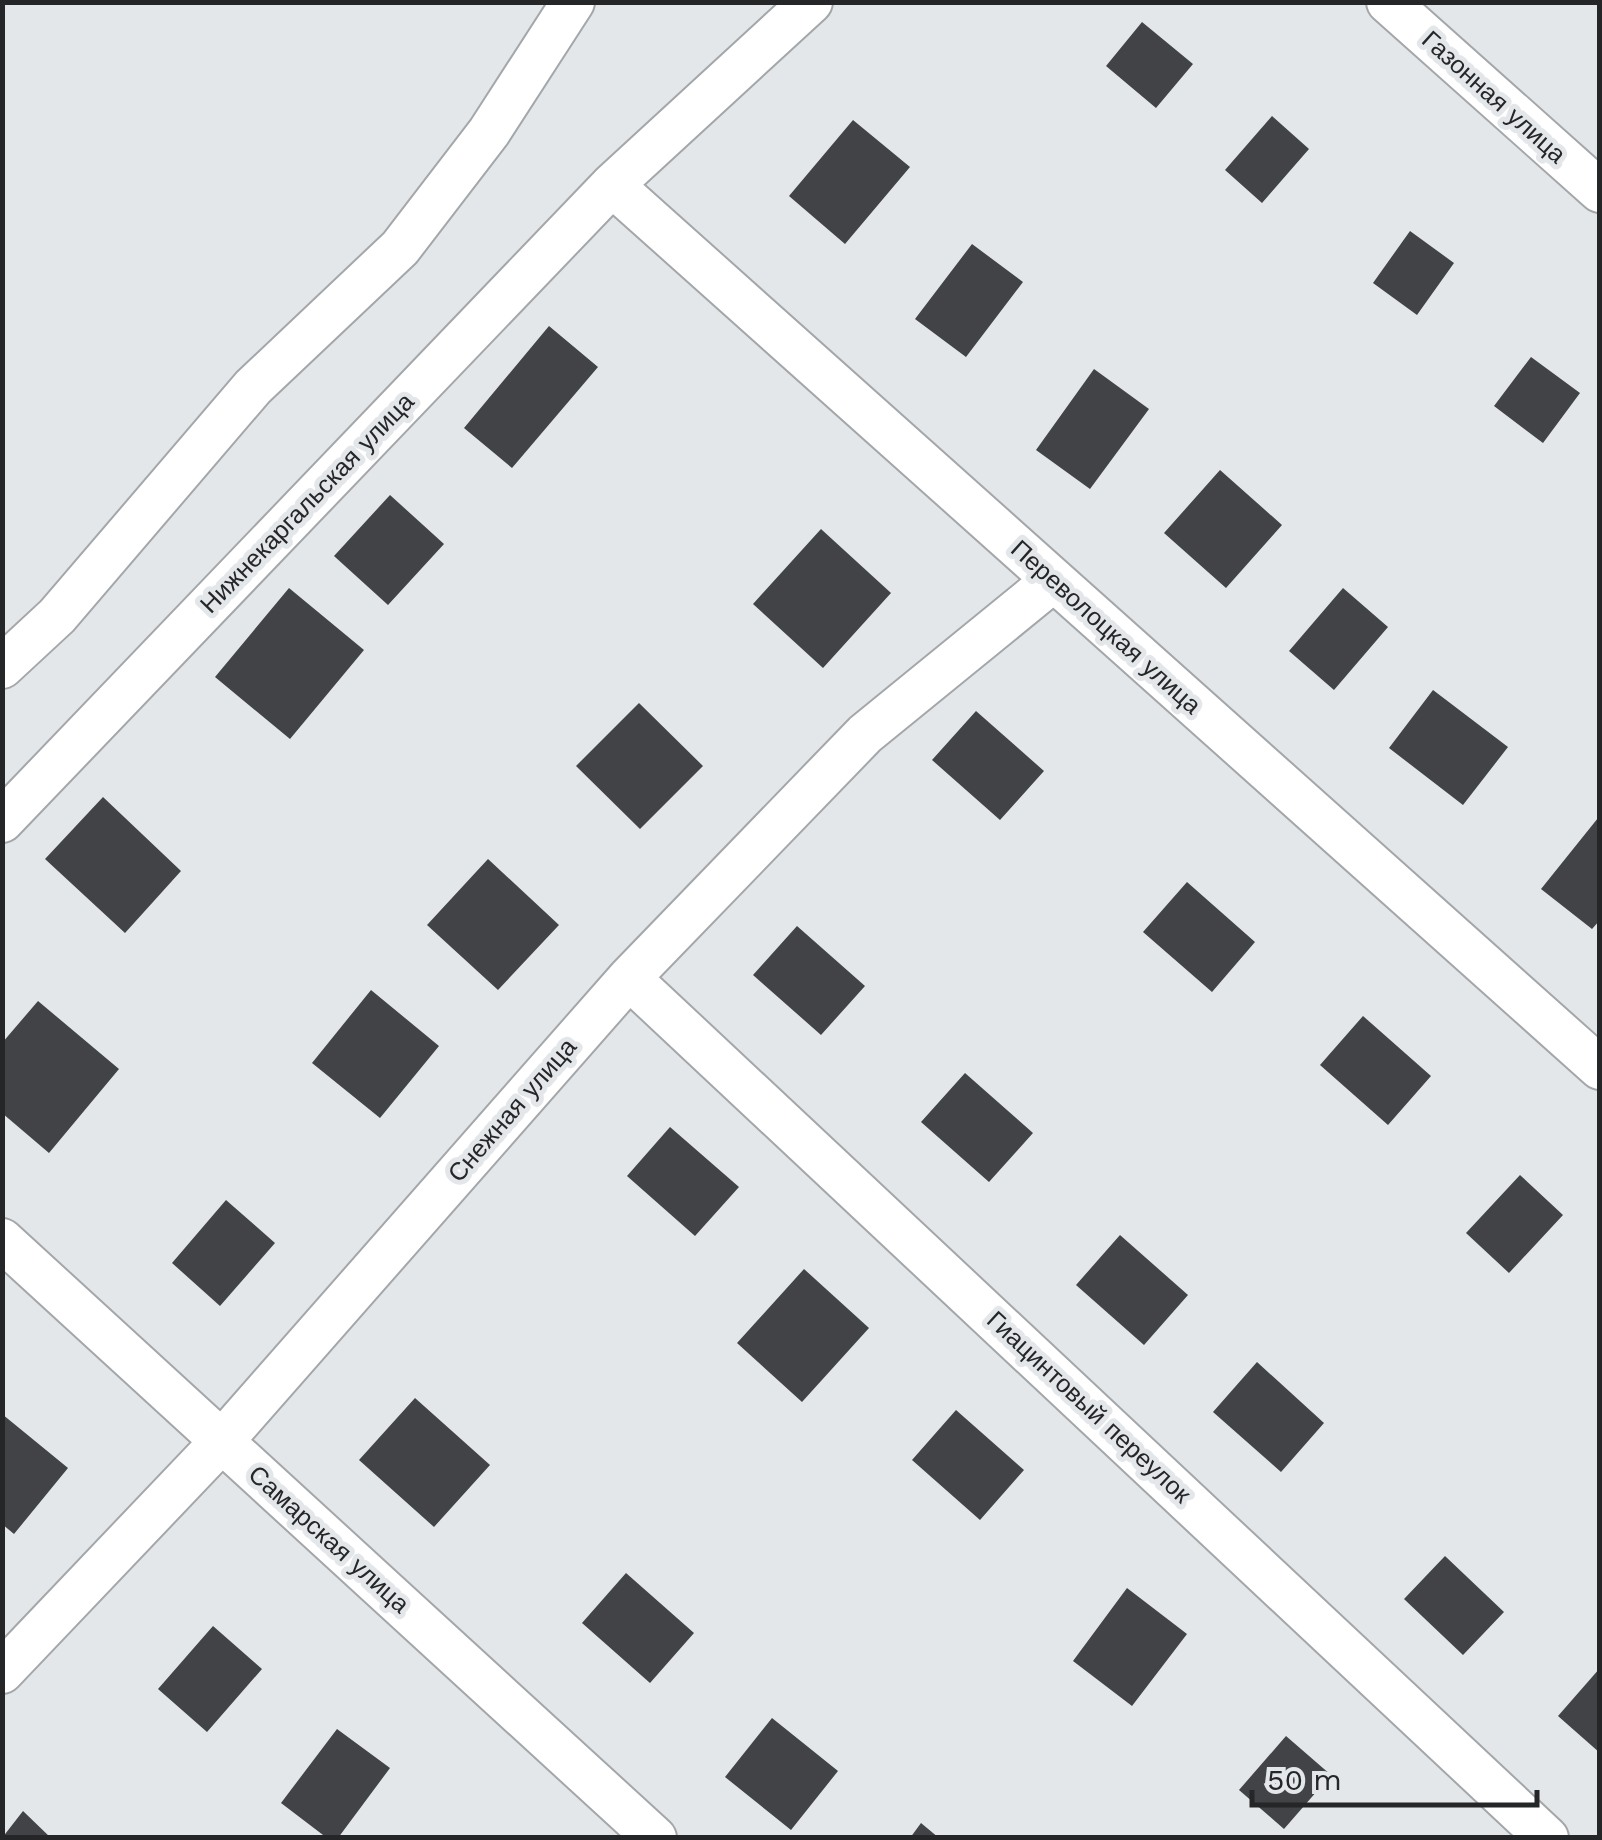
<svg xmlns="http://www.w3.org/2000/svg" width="1602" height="1840" viewBox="0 0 1602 1840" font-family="'Work Sans',sans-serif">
<rect width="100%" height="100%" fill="#e4e7ea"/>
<!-- building -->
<path fill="#414346" d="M 1142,22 L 1193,64 L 1156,108 L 1106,66 Z
M 1272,116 L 1309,149 L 1262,203 L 1225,170 Z
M 853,120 L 910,167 L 845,244 L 789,196 Z
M 1410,231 L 1454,263 L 1417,315 L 1373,283 Z
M 972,244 L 1023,282 L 966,357 L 915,319 Z
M 549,326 L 598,367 L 512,468 L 464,428 Z
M 1531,357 L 1580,393 L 1543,443 L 1494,406 Z
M 1094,369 L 1149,409 L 1090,489 L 1036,450 Z
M 1220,470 L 1282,525 L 1226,588 L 1164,533 Z
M 390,495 L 444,544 L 388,605 L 334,556 Z
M 821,529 L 891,593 L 823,668 L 753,604 Z
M 289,588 L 364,650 L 290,739 L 215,677 Z
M 1343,588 L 1388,627 L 1334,690 L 1289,651 Z
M 1433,690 L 1508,747 L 1463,805 L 1389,748 Z
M 639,703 L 703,766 L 640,829 L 576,766 Z
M 976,711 L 1044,771 L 1000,820 L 932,760 Z
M 103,797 L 181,871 L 125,933 L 45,859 Z
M 1598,818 L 1600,920 L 1592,929 L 1541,889 Z
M 488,859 L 559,925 L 498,990 L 427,925 Z
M 1187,882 L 1255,942 L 1212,992 L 1143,932 Z
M 797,926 L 865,986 L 821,1035 L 753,975 Z
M 371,990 L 439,1046 L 380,1118 L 312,1063 Z
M 38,1001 L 119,1069 L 49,1153 L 2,1113 L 2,1043 Z
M 1363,1016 L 1431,1076 L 1388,1125 L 1320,1065 Z
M 965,1073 L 1033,1133 L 989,1182 L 921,1122 Z
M 670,1127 L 739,1187 L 695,1236 L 627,1176 Z
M 1520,1175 L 1563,1215 L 1509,1273 L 1466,1233 Z
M 226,1200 L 275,1243 L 220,1306 L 172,1263 Z
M 1120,1235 L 1188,1295 L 1144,1345 L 1076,1285 Z
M 804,1269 L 869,1328 L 802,1402 L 737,1343 Z
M 1257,1362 L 1324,1423 L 1281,1472 L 1213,1412 Z
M 415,1398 L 490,1465 L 434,1527 L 359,1460 Z
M 956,1410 L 1024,1470 L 980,1520 L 912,1460 Z
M 2,1414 L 68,1468 L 14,1534 L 2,1524 Z
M 1445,1556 L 1504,1612 L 1463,1655 L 1404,1599 Z
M 626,1573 L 694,1633 L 650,1683 L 582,1623 Z
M 1127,1588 L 1187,1634 L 1132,1706 L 1073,1661 Z
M 213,1626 L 262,1669 L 207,1732 L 158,1689 Z
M 1600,1668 L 1600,1753 L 1558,1716 Z
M 772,1718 L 838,1771 L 791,1830 L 725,1777 Z
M 337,1729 L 390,1768 L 338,1838 L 327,1838 L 281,1803 Z
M 1286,1736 L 1331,1775 L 1284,1829 L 1239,1790 Z
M 23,1811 L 51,1838 L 2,1838 Z
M 921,1823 L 939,1838 L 910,1838 Z"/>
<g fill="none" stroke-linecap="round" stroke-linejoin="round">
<!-- minor casing -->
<g stroke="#a4a7a9" stroke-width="46">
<path id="minor" d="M 1388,2 L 1600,191
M 612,185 L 1600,1068
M 2,667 L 57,616 L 253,387 L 400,248 L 489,132 L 573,2
M 2,821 L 612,185 L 811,2
M 629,978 L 1547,1838
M 2,1240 L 655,1838
M 2,1672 L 222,1441 L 629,978 L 865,734 L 1054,580"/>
</g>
<!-- minor -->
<use href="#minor" stroke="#fff" stroke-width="42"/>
</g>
<g text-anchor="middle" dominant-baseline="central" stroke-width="10" stroke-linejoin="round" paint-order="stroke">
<!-- street labels -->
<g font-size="25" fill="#252627" stroke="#e4e7ea">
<text transform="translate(1494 97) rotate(42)">Газонная улица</text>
<text transform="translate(307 503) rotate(-46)">Нижнекаргальская улица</text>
<text transform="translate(1106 627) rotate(42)">Переволоцкая улица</text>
<text transform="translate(512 1110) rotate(-49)">Снежная улица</text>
<text transform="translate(1089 1407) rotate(43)">Гиацинтовый переулок</text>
<text transform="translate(329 1539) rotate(42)">Самарская улица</text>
</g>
</g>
<!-- border -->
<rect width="1602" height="1840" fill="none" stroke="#252627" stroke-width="10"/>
<!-- scale -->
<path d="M1252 1790v15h285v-15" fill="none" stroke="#252627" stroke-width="5"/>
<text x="1267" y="1790" font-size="30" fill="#252627" stroke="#e4e7ea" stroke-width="8" paint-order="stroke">50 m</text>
</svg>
